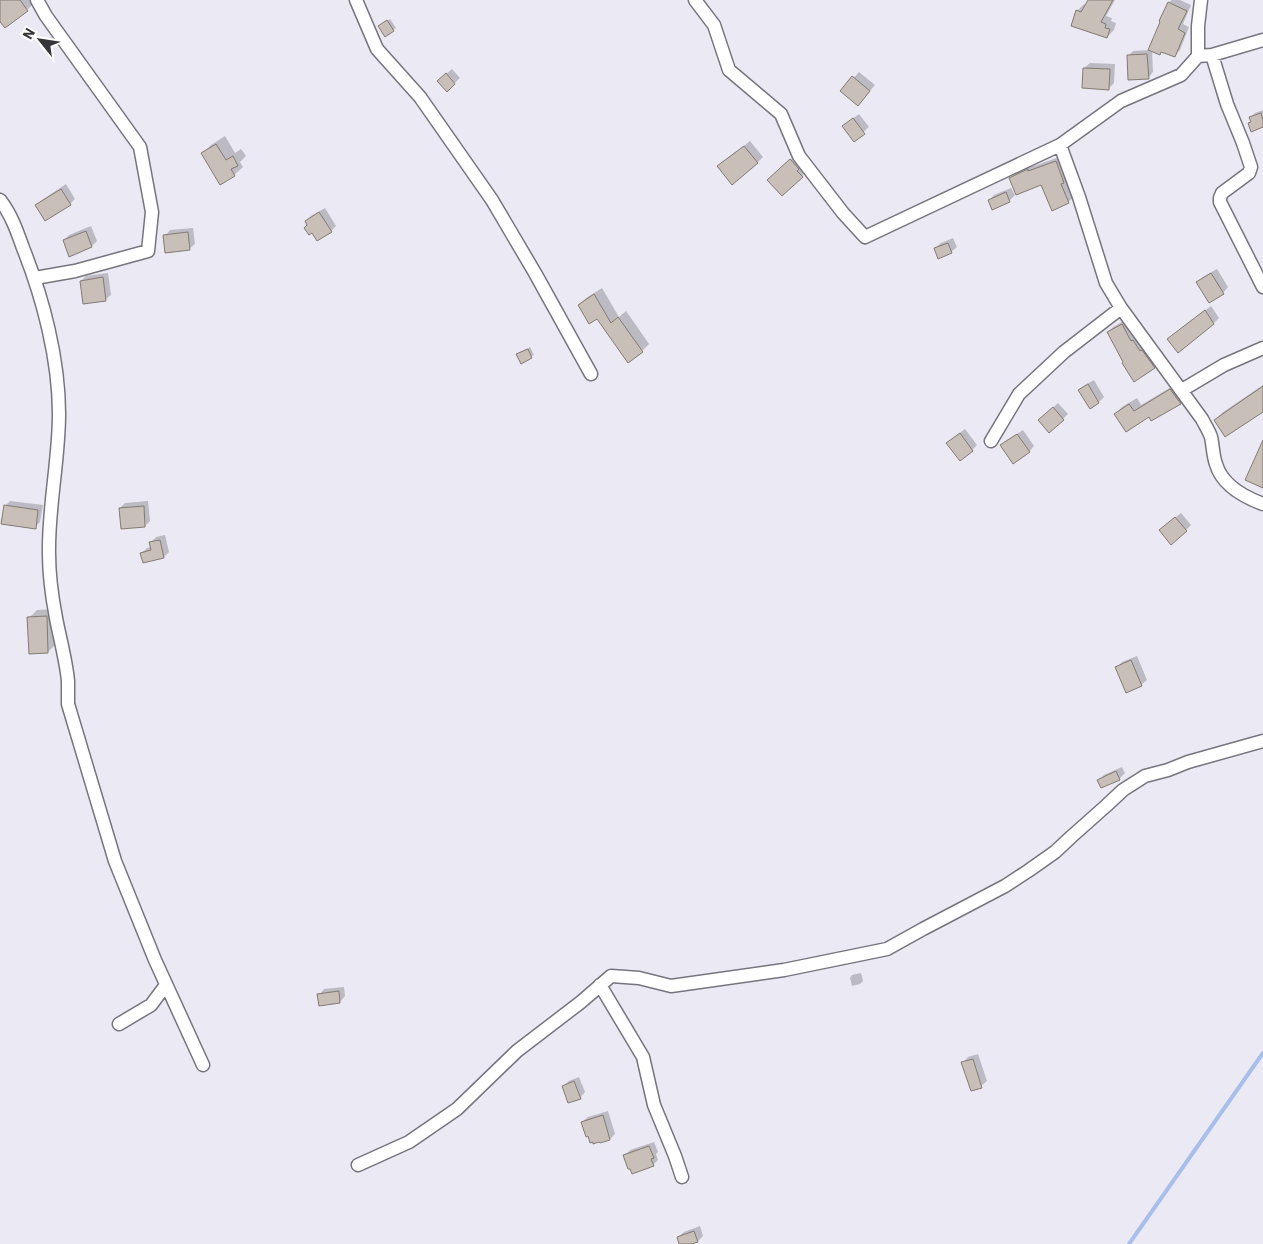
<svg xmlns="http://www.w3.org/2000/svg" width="1263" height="1244" viewBox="0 0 1263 1244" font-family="'IBM Plex Sans',sans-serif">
<rect width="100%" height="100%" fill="#ebe9f3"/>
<!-- shadow -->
<path fill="#0003" d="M 1,0 L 34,0 L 35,2 L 27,10 L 5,27 L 0,20 Z
M 1090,0 L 1115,0 L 1106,16 L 1112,18 L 1111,21 L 1116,23 L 1114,30 L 1107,37 L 1077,11 L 1084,4 L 1087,5 Z
M 1172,0 L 1180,0 L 1191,5 L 1183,24 L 1189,27 L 1180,50 L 1174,55 L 1163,51 L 1160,54 L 1152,51 L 1153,72 L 1148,78 L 1128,56 L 1133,51 L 1150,50 L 1162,21 L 1160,21 L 1169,2 Z
M 390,19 L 396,28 L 386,35 L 382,24 Z
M 1090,63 L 1115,64 L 1114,83 L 1108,89 L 1084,68 Z
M 452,69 L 460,78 L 447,90 L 444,76 Z
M 859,72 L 875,85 L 863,99 L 842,91 Z
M 1263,110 L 1263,126 L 1250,123 L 1252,121 L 1251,117 L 1255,113 Z
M 859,114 L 869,127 L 854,140 L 849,121 Z
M 225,136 L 235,153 L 241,149 L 246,156 L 240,162 L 243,167 L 234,175 L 203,153 L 211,145 Z
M 750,141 L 763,157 L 757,163 L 718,166 L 735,152 L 735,153 Z
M 799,152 L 810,168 L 802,176 L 777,172 Z
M 1062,156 L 1074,197 L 1068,202 L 1042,184 L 1011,178 L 1016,173 L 1033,165 L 1034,166 Z
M 66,184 L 75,199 L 70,204 L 37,205 L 42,200 Z
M 1011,188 L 1015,195 L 1009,201 L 989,201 L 994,195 Z
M 325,208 L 336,226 L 331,231 L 318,239 L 306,222 L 311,216 Z
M 91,226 L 97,241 L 92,246 L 64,240 L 69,235 Z
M 193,228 L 195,244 L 189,249 L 165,236 L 170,230 Z
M 953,238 L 957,247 L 951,252 L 935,248 L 941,243 Z
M 1217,269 L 1228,287 L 1223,293 L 1198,282 L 1203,277 Z
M 108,273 L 111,295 L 105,300 L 81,281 L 86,276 Z
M 602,288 L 619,317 L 626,311 L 649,344 L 642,351 L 579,305 L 586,298 Z
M 1211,306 L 1219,318 L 1214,323 L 1203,330 L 1174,334 Z
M 1127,319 L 1159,362 L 1154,367 L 1125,362 L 1108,332 L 1113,327 Z
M 530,347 L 534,355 L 521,362 L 520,352 Z
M 1094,380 L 1104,397 L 1099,402 L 1090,407 L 1080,390 L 1085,385 Z
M 1178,383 L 1187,396 L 1180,403 L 1149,415 L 1115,414 L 1122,407 L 1137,398 L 1141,405 Z
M 1263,385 L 1263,410 L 1215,420 L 1223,412 Z
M 1058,403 L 1068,414 L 1063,419 L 1045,415 Z
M 965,429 L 977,445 L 972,450 L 953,438 Z
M 1023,430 L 1034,446 L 1029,452 L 1002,445 L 1007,440 Z
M 10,501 L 43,505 L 40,522 L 35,527 L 5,506 Z
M 148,501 L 150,521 L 145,526 L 120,508 L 125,503 Z
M 1181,513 L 1191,525 L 1186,530 L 1166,525 Z
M 165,535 L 169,552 L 164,557 L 142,553 L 147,548 L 151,547 L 150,543 L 156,537 Z
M 54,609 L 56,644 L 48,652 L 29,618 L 37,610 Z
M 1137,656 L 1147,680 L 1141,685 L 1117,667 L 1122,662 Z
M 1122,767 L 1125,773 L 1119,779 L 1101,787 L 1099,780 L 1104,775 Z
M 861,973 L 863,981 L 860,984 L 852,986 L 850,978 L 852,975 Z
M 344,987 L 345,996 L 340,1002 L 319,995 L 324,989 Z
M 978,1054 L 987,1081 L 981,1086 L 963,1063 L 968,1057 Z
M 579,1077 L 585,1092 L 580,1098 L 563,1086 L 569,1081 Z
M 608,1111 L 615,1134 L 610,1139 L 600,1142 L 594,1141 L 582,1122 L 588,1117 Z
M 654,1142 L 658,1152 L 656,1154 L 658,1160 L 653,1165 L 625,1156 L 630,1150 Z
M 700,1226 L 703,1236 L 698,1241 L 688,1244 L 681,1244 L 678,1237 L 684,1232 Z"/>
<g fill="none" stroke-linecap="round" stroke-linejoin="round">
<!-- stream -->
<path stroke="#a8bfeb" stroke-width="4" d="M 1129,1244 L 1263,1053"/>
</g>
<!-- building -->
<path fill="#c8bfb8" stroke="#837a73" d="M 0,0 L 20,0 L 28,11 L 5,28 L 0,22 Z
M 1088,0 L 1113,0 L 1101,22 L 1106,24 L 1105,28 L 1110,29 L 1107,38 L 1071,26 L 1076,10 L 1081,12 Z
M 1168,2 L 1187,11 L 1178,29 L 1185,33 L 1175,57 L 1161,52 L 1160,55 L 1148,50 L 1160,22 L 1159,21 Z
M 387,20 L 394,31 L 385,37 L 378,26 Z
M 1147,54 L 1149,79 L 1128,80 L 1127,55 Z
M 1083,68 L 1110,69 L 1109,90 L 1082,88 Z
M 446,73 L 455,84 L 447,92 L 437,81 Z
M 852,76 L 870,91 L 858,106 L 840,91 Z
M 1261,113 L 1263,121 L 1263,127 L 1251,132 L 1248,123 L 1251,122 L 1249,117 Z
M 853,118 L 865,134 L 854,142 L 842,126 Z
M 216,144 L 226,160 L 233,156 L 238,166 L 231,169 L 235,176 L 220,185 L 201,153 Z
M 744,146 L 758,163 L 732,185 L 717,166 Z
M 790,159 L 799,169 L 797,171 L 803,177 L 782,196 L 767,180 Z
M 1056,161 L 1064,183 L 1061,184 L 1069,203 L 1052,211 L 1041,185 L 1016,195 L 1009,178 L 1028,169 L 1028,171 Z
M 61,189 L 71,205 L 45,221 L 35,205 Z
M 1006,192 L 1010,202 L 992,210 L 988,200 Z
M 319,212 L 332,232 L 317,241 L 312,233 L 309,235 L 304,228 L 307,225 L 305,221 Z
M 86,231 L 92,247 L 69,257 L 63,240 Z
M 188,232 L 190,250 L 165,253 L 163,235 Z
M 948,243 L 952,253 L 938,259 L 934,248 Z
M 1211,273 L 1224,294 L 1209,303 L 1196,282 Z
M 103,277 L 106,301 L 83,304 L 80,281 Z
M 594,294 L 611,323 L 618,317 L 643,352 L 628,363 L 597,319 L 589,324 L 578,305 Z
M 1205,310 L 1214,324 L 1178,353 L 1167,339 Z
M 1122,324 L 1131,341 L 1133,340 L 1140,351 L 1142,350 L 1155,368 L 1134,382 L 1122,363 L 1123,362 L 1107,332 Z
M 528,349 L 532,358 L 521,364 L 516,354 Z
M 1088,384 L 1099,403 L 1090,409 L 1078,390 Z
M 1263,386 L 1263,412 L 1225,437 L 1214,420 Z
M 1170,389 L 1181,404 L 1151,421 L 1149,417 L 1126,432 L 1114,414 L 1129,404 L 1134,411 Z
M 1053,407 L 1064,420 L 1049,433 L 1038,420 Z
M 960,433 L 973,451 L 960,461 L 946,443 Z
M 1017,434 L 1030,452 L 1013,464 L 1000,445 Z
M 1263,440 L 1263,488 L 1245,480 Z
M 4,505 L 38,510 L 36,529 L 1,524 Z
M 144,506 L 145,527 L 121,529 L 119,508 Z
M 1175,517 L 1187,531 L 1171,545 L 1159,530 Z
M 160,540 L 164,558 L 143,563 L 140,553 L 151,550 L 149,542 Z
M 47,616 L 48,653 L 29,654 L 27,617 Z
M 1131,660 L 1142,686 L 1126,693 L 1115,667 Z
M 1116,771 L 1120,780 L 1101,788 L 1097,780 Z
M 339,991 L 340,1003 L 319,1006 L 317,994 Z
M 973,1059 L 982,1088 L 971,1091 L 961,1062 Z
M 574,1081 L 581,1099 L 568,1103 L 562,1086 Z
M 603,1115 L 610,1140 L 600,1143 L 599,1142 L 593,1144 L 593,1142 L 590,1143 L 588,1136 L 586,1137 L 581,1122 Z
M 649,1146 L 654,1158 L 651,1159 L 654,1166 L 632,1174 L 630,1169 L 628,1169 L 623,1155 Z
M 694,1231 L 698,1242 L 692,1244 L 679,1244 L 677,1237 Z"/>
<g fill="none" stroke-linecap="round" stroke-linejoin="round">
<!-- street casing -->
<g stroke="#77747e" stroke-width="15">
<path id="street" d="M 356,0 L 377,49 L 420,97 L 492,200 L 535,273 L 591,374
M 695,0 L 714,25 L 729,70 L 781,114 L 799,156 L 843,213 L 865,237 L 1060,145 L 1121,101 L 1181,75 L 1198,56 L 1212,55 L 1263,40
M 1212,55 L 1227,104 L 1243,143 L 1251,167 L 1249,173 L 1222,193 L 1220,198 L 1220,202 L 1263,287
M 1198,56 L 1198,26 L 1201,0
M 1060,145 L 1079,197 L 1106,283 L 1121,308 L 1202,419 C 1205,425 1209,431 1211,437 C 1213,446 1213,456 1216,464 C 1222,485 1244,497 1263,504
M 0,200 C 11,214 17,231 23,248 C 43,298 59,359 59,414 C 59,461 48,507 49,554 C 49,575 52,597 56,618 C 60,639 66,660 68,681 C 68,689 68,697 68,704 L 115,861 L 155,960 L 203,1065
M 35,278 L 75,271 L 148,251 L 152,212 L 140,147 L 46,16 L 37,0
M 1182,390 L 1224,365 L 1263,348
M 991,441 L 1019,394 L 1064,352 L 1121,308
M 600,985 L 643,1057 L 654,1105 L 675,1156 L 682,1177
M 119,1024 L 151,1005 L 166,985
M 358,1165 L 409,1142 L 457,1109 L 517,1051 L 581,1002 L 611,976 L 639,978 L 671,986 L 784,970 L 887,949 L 923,929 L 1005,886 L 1028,871 L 1055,852 L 1071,837 L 1107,805 L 1123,790 L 1145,776 L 1168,770 L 1188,762 L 1263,741"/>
</g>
<!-- street -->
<use href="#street" stroke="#fff" stroke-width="12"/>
</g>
<!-- north arrow -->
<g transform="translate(40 40) rotate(300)" stroke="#ffffff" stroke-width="4" paint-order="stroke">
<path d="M0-4L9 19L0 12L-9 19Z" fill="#363539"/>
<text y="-8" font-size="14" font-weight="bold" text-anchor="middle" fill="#363539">N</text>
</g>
</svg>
